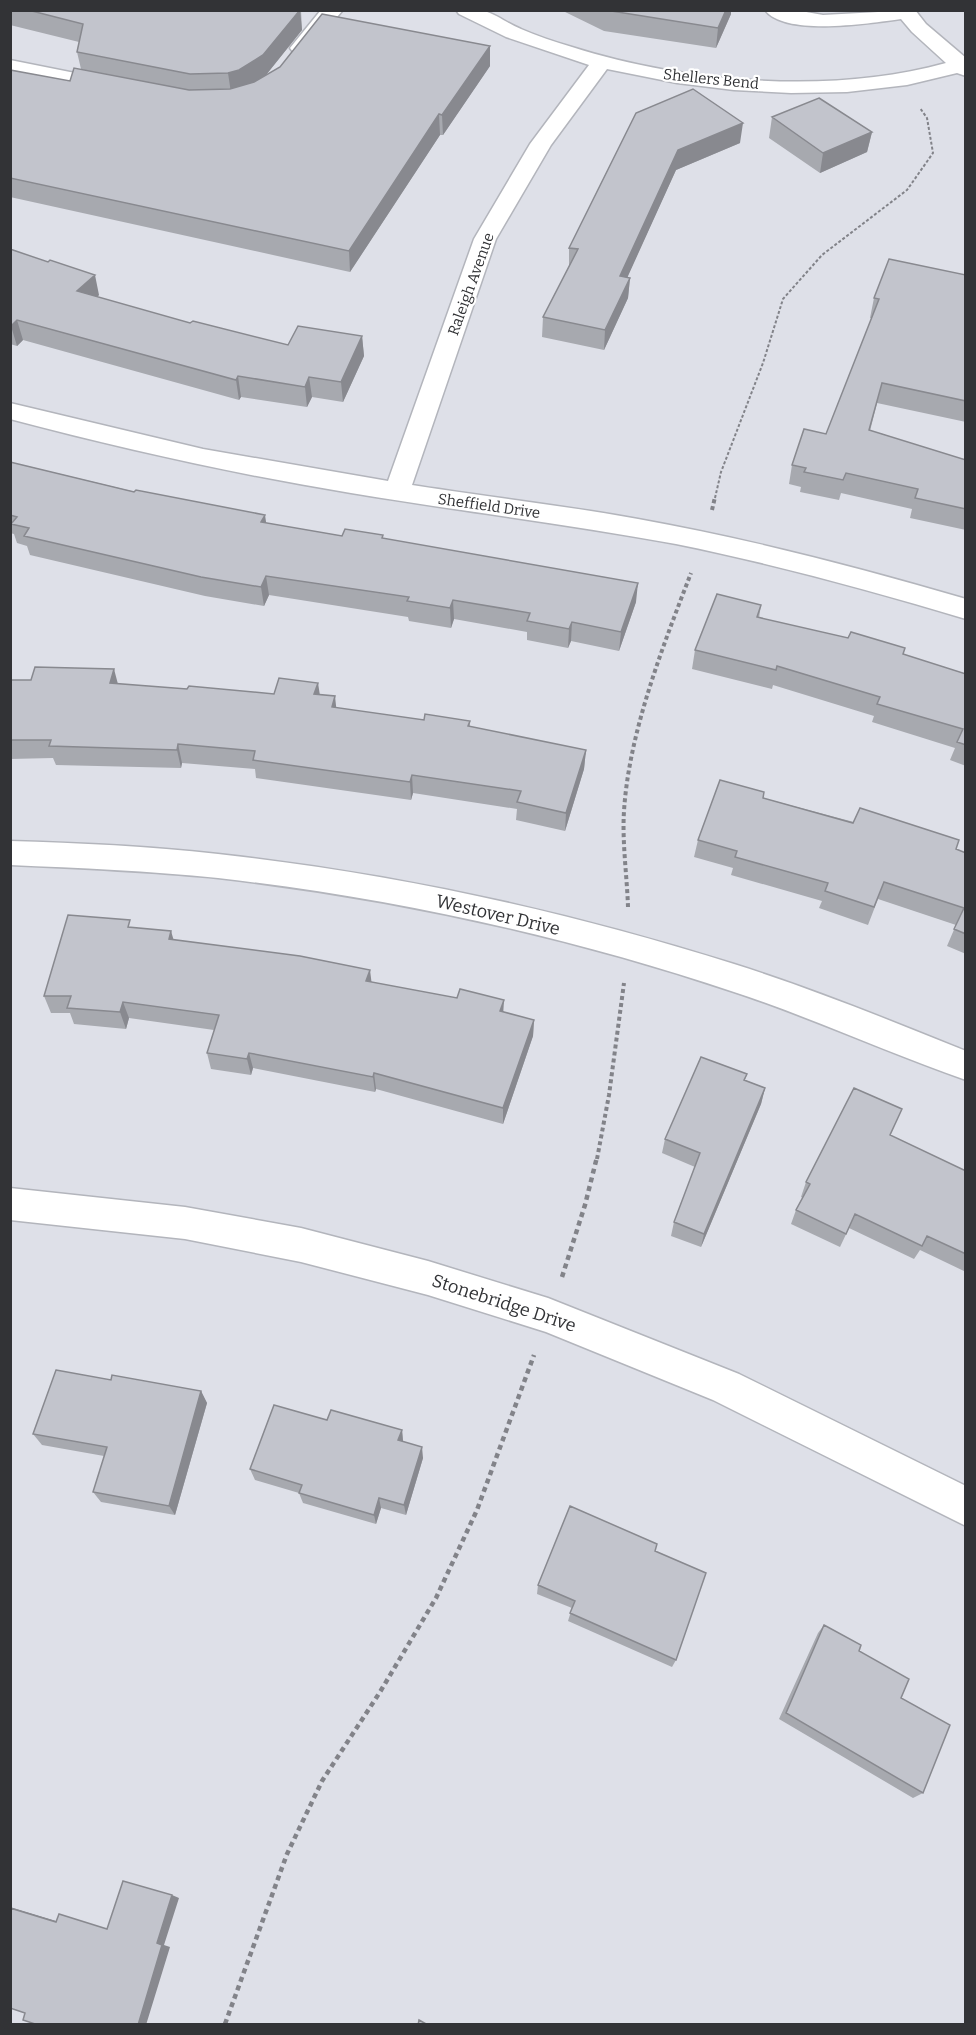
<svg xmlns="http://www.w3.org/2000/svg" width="976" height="2035" viewBox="0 0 976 2035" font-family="Bitter,serif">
<rect width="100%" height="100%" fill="#dee0e8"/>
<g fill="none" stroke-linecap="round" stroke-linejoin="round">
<!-- minor casing -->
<g stroke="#b3b5bc" stroke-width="3">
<path id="minor" d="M 321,10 L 343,10 L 307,52 L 293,52 L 290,48 Z
M 456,10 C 465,10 476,9 484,11 C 496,14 508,24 521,29 C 537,36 555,42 572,47 C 686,83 831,95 946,63 L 912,32 L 901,19 C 872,23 785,37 765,10 L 795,10 L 823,15 L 915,10 L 926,24 L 966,58 L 966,76 L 957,73 L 907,85 L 847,92 L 791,93 L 734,90 L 677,83 L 607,69 L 551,145 L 496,239 L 412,485 C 487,497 563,505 638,519 C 749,539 858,567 966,599 L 966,619 C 870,590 774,564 676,544 C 568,524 459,511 351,493 C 236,474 123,449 10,419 L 10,403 L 203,449 L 388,481 L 474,239 L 530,144 L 589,65 L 506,37 L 459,14 Z
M 10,60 L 115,81 L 122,83 L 125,87 L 122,91 L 115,93 L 10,72 Z
M 10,841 C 80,843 149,846 218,854 C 393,873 566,911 734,964 C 813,989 889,1020 966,1051 L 966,1080 C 888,1053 813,1018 734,992 C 567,936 393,898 218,878 C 149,871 80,868 10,865 Z
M 10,1188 L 185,1207 L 301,1228 L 428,1261 L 548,1298 L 739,1374 L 966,1486 L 966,1526 L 713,1400 L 546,1332 L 428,1295 L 301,1262 L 185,1239 L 10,1220 Z"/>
</g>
<!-- path-far2 -->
<path stroke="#828389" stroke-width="2" stroke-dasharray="3 2" stroke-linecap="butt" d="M 715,498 L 721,472 L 763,363 L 783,299 L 822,255 L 907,190 L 933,153 L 927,118 L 920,108"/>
<!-- path-far1 -->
<path stroke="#828389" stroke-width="4" stroke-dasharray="4 3" stroke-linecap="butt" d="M 712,510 L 715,497
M 628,907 C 627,876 622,842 624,811 C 629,732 663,646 691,573
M 597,1159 L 609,1095 L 624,983"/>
<!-- path -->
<path stroke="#828389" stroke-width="4.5" stroke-dasharray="5 4" stroke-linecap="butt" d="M 562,1277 L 585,1205 L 597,1157
M 225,2024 L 287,1854 L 322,1781 L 380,1692 L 436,1598 L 477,1510 L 534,1355"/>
<!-- minor -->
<use href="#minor" fill="#fff" fill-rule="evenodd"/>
</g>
<!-- wall -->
<path fill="#a7a9af" d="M 10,10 L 301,10 L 302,30 L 266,75 L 490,46 L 490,66 L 443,135 L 440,135 L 350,272 L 10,197 L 10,70 L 70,81 L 81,69 L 77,52 L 79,42 L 10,25 Z
M 561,10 L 731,10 L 731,14 L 716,48 L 604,31 Z
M 636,113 L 740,143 L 676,170 L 627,277 L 630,278 L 628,298 L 604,350 L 542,337 L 543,317 L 569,268 L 569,248 Z
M 772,117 L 872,132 L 867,152 L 820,173 L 769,138 Z
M 10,249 L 99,295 L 97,297 L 190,323 L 288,345 L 362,336 L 364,356 L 343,402 L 312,397 L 307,407 L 241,397 L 239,400 L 23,340 L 17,346 L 10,344 Z
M 966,275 L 966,422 L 877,403 L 870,431 L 966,460 L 966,530 L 910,518 L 912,509 L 841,493 L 839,500 L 800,492 L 801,487 L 789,484 L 792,465 L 826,434 L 831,425 L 872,318 L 870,318 L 874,298 Z
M 10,462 L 266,523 L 342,536 L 384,538 L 636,602 L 619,651 L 571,641 L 568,648 L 527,640 L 527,632 L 454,619 L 451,628 L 409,621 L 408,617 L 269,595 L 264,606 L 205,596 L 30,555 L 27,546 L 17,543 L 14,534 L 10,533 Z
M 761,605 L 759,618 L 903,654 L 966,674 L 966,766 L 950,760 L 955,748 L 872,722 L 874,716 L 773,685 L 772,689 L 692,669 L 695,650 Z
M 10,680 L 118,684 L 187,689 L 274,694 L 320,695 L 336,708 L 424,720 L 470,721 L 470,727 L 586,750 L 584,769 L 565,831 L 516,820 L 517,809 L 413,793 L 411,800 L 256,778 L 255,769 L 182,763 L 181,768 L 56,765 L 53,758 L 10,759 Z
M 763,798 L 956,849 L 966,853 L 966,954 L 947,946 L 956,925 L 878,899 L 868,925 L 819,908 L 822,901 L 731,875 L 733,868 L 694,857 L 698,840 Z
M 132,927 L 174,940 L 372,982 L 503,1012 L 534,1020 L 533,1036 L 503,1124 L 376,1089 L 375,1092 L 253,1068 L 251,1075 L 211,1069 L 207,1053 L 214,1030 L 129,1018 L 126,1029 L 74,1024 L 70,1013 L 51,1013 L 44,996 Z
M 747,1074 L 745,1080 L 765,1088 L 761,1104 L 701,1247 L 671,1236 L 674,1222 L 695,1167 L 662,1153 L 665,1139 Z
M 890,1135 L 966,1171 L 966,1272 L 920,1250 L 914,1259 L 849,1228 L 840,1247 L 791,1224 L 796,1210 L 803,1198 L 801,1197 L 806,1182 Z
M 111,1380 L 201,1391 L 207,1403 L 175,1515 L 101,1502 L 93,1492 L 104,1456 L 42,1445 L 33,1434 Z
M 327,1420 L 402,1430 L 403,1442 L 423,1458 L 406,1515 L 381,1508 L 376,1524 L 303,1503 L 299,1493 L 255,1480 L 250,1469 Z
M 655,1551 L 676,1660 L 672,1667 L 568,1621 L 572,1608 L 537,1594 L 538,1585 Z
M 824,1625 L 859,1651 L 923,1793 L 913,1798 L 779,1719 L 818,1633 Z"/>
<!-- shaded-wall -->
<path fill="#88898f" d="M 300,10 L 302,30 L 266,75 L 241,90 L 231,93 L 228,73 Z
M 726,10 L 731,10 L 731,14 L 716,48 L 718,28 Z
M 490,46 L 490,66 L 443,135 L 442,115 Z
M 439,114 L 440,135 L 350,272 L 349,251 Z
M 743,123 L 740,143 L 676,170 L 619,296 L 620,276 L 678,150 Z
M 872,132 L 867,152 L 820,173 L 823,153 Z
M 95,275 L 99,295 L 82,312 L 77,291 Z
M 630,278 L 628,298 L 604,350 L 605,330 Z
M 17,320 L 23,340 L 17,346 L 11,326 Z
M 362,336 L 364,356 L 343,402 L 341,382 Z
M 238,376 L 241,397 L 239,400 L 236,380 Z
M 309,377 L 312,397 L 307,407 L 305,387 Z
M 265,515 L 268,535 L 261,522 Z
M 266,576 L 269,595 L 264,606 L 261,587 Z
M 638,583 L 636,602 L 619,651 L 621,632 Z
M 453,600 L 454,619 L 451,628 L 450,608 Z
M 572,622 L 571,641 L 568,648 L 569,629 Z
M 114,669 L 119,688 L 110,683 Z
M 318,683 L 321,702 L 314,694 Z
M 335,696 L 337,715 L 332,707 Z
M 178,744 L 182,763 L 181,768 L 177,750 Z
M 586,750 L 584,769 L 565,831 L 566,813 Z
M 412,775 L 413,793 L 411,800 L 410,782 Z
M 171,931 L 176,948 L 169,939 Z
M 370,970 L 372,986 L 366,981 Z
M 504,1000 L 503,1017 L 500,1011 Z
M 123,1002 L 129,1018 L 126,1029 L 120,1012 Z
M 534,1020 L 533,1036 L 503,1124 L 503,1108 Z
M 249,1053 L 253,1068 L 251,1075 L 247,1059 Z
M 374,1073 L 376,1089 L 375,1092 L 373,1077 Z
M 765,1088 L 761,1104 L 701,1247 L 704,1234 Z
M 201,1391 L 207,1403 L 175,1515 L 169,1506 Z
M 402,1430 L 403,1441 L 400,1451 L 398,1440 Z
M 422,1447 L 423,1458 L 406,1515 L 404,1505 Z
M 379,1498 L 381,1508 L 376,1524 L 374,1515 Z
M 172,1895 L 179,1898 L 164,1945 L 170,1947 L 146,2025 L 138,2025 L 157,1943 Z
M 10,1907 L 66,1924 L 56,1922 L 10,1908 Z"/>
<!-- building -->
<path fill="#c2c4cc" stroke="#88898f" stroke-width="1.5" d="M 28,10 L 300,10 L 263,55 L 239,70 L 228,73 L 190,74 L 77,52 L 83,24 Z
M 605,10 L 726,10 L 718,28 Z
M 322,14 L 490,46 L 442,115 L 439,114 L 349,251 L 10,178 L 10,70 L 70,81 L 74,68 L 189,90 L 230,89 L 254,82 L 280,67 Z
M 693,89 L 743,123 L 678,150 L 620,276 L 630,278 L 605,330 L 543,317 L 578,249 L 569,248 L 636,113 Z
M 819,98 L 872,132 L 823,153 L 772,117 Z
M 10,249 L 48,262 L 50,260 L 95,275 L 77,291 L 190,323 L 193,321 L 288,345 L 298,326 L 362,336 L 341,382 L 309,377 L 305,387 L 238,376 L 236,380 L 17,320 L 11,326 Z
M 889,259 L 966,275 L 966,401 L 882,383 L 869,430 L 966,460 L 966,509 L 915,498 L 918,489 L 846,473 L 843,480 L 804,472 L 806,468 L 792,465 L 804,429 L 826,434 L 879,299 L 874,298 Z
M 10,462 L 134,492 L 136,490 L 265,515 L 261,522 L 342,536 L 345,529 L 383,535 L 382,538 L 638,583 L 621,632 L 572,622 L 569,629 L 527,621 L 530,613 L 453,600 L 450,608 L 407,601 L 409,597 L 266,576 L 261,587 L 201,577 L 24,536 L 29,528 L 11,524 L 17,517 L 10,515 Z
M 717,594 L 761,605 L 757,617 L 848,638 L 851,632 L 905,648 L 903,654 L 966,674 L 966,745 L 957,742 L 963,729 L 877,704 L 880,697 L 777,666 L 776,670 L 695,650 Z
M 35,667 L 114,669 L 110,683 L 187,689 L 189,686 L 274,694 L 279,678 L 318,683 L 314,694 L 335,696 L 332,707 L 424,720 L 425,714 L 470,721 L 468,726 L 586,750 L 566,813 L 517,802 L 521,791 L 412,775 L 410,782 L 253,760 L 255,751 L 178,744 L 177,750 L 49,746 L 51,740 L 10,740 L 10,680 L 31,680 Z
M 720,780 L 764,792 L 763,798 L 853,823 L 860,808 L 959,840 L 956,849 L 966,853 L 966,934 L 954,929 L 964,908 L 884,882 L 874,907 L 825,891 L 828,883 L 735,857 L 737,851 L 698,840 Z
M 68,915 L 130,920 L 128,927 L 171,931 L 169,939 L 300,956 L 370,970 L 366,981 L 457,998 L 460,989 L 504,1000 L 500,1011 L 534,1020 L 503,1108 L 374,1073 L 373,1077 L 249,1053 L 247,1059 L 207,1053 L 219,1015 L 123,1002 L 120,1012 L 67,1008 L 71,996 L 44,996 Z
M 701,1057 L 747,1074 L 744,1080 L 765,1088 L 704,1234 L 674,1222 L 700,1153 L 665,1139 Z
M 854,1088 L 902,1109 L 890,1135 L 966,1171 L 966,1254 L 927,1236 L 922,1246 L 855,1214 L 846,1234 L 796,1210 L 810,1184 L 806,1182 Z
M 56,1370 L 111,1380 L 112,1375 L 201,1391 L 169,1506 L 93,1492 L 107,1447 L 33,1434 Z
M 274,1405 L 327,1420 L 331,1410 L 402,1430 L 398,1440 L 422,1447 L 404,1505 L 379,1498 L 374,1515 L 299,1493 L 302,1485 L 250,1469 Z
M 570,1506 L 657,1544 L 655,1551 L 706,1573 L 676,1660 L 570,1613 L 575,1601 L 538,1585 Z
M 824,1625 L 861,1645 L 859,1651 L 909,1679 L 901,1698 L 950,1725 L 923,1793 L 786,1713 Z
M 123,1881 L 172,1895 L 157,1943 L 162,1945 L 138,2025 L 38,2025 L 23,2020 L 25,2013 L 10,2008 L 10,1908 L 56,1922 L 59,1914 L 107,1929 Z
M 419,2020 L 428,2025 L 418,2025 Z"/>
<g text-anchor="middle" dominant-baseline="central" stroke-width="4.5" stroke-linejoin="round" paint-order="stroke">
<!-- far-street labels -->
<g font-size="15" fill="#323336" stroke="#fff">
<text transform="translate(711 79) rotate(6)">Shellers Bend</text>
<text transform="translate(471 284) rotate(-70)">Raleigh Avenue</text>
<text transform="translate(489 506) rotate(8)">Sheffield Drive</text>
</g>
<!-- street labels -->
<g font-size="18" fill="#323336" stroke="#fff">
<text transform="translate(498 915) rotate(13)">Westover Drive</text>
<text transform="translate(504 1303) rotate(18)">Stonebridge Drive</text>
</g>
</g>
<!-- border -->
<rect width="976" height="2035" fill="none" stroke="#323336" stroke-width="24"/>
</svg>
